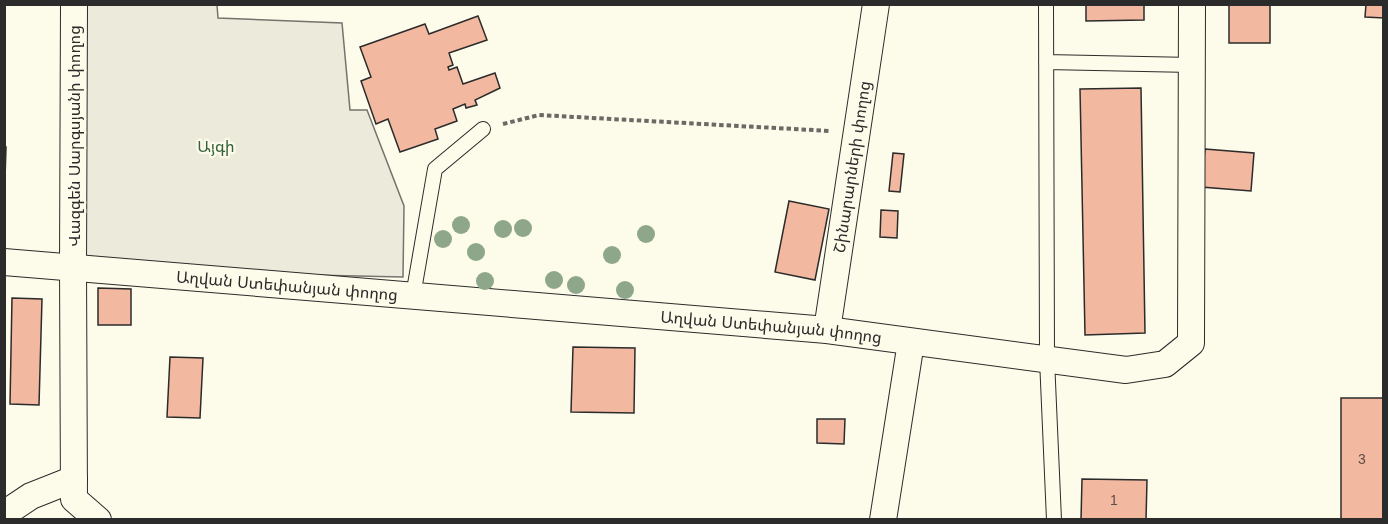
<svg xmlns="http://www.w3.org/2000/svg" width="1388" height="524" viewBox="0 0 1388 524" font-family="Helvetica,'Noto Sans Armenian',sans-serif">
<rect width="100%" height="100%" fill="#fdfbea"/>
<!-- green -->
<path fill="#ecebdb" stroke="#74746e" stroke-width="1.5" d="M 85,5 L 217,5 L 218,18 L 342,23 L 350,110 L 367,110 L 404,206 L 403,277 L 79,270 Z"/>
<!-- building -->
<path fill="#f2b8a0" stroke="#2b2b2b" stroke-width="1.5" d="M 1086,4 L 1144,4 L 1144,20 L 1086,21 Z
M 1229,4 L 1270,4 L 1270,43 L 1229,43 Z
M 1366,4 L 1384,4 L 1384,18 L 1365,17 Z
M 478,16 L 487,40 L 449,53 L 453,65 L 448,67 L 449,70 L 457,67 L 463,84 L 495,73 L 500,88 L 475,100 L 477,105 L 466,108 L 465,104 L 453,109 L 457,121 L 435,129 L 438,139 L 400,152 L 388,119 L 376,124 L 361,81 L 371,77 L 360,47 L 425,24 L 429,34 Z
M 1141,88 L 1145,333 L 1085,335 L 1080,89 Z
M 4,147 L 6,147 L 4,211 Z
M 1205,149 L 1254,153 L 1251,191 L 1201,187 Z
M 893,153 L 904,154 L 900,192 L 889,191 Z
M 789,201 L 829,209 L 815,280 L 775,272 Z
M 881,210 L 898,211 L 897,238 L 880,237 Z
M 98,288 L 131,289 L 131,325 L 98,325 Z
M 12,298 L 42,299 L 39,405 L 10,404 Z
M 573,347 L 635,348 L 634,413 L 571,412 Z
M 170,357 L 203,358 L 200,418 L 167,417 Z
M 1341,398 L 1384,398 L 1384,520 L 1341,520 Z
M 817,419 L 845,419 L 844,444 L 817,443 Z
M 1082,479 L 1147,480 L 1146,520 L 1081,520 Z"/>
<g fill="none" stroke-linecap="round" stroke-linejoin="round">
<!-- service casing -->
<g stroke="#2b2b2b" stroke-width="16">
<path id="service" d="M 1046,4 L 1047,359 L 1054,520
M 1046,62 L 1192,65
M 413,296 L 435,169 L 483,129"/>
</g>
<!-- minor casing -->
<g stroke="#2b2b2b" stroke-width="28">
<g id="minor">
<path d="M 74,4 L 73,268 L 74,499 L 98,520"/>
<path id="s1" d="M 4,262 L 827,330 L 1126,370 L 1165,364 L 1191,343 L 1192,4"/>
<path id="s2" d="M 827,330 L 876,4"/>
<path d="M 4,514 L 31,496 L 74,479"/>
<path d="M 883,520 L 911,342"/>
</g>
</g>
<!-- path -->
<path stroke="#6a6964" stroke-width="4" stroke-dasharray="4.5 3" stroke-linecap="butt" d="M 503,124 L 539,115 L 830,131"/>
<!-- service -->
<use href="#service" stroke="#fdfbea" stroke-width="14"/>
<!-- minor -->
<use href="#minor" stroke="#fdfbea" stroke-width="26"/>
</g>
<!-- trees -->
<g fill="#8ea78a">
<circle cx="461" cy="225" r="9"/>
<circle cx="523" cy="228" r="9"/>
<circle cx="503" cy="229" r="9"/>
<circle cx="646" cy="234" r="9"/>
<circle cx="443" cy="239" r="9"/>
<circle cx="476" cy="252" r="9"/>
<circle cx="612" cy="255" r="9"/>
<circle cx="554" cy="280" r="9"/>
<circle cx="485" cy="281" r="9"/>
<circle cx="576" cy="285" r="9"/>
<circle cx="625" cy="290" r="9"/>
</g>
<g text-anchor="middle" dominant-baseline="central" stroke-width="4.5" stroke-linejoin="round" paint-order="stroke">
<!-- number labels -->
<g font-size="14" fill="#5d4e48">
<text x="1362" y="459">3</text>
<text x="1114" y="500">1</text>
</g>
<!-- street labels -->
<g font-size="16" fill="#2b2b2b" stroke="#fdfbea">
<text transform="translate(74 136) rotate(-90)">Վազգեն Սարգսյանի փողոց</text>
<text stroke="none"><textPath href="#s2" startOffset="165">Շինարարների փողոց</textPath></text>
<text stroke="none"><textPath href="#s1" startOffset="284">Աղվան Ստեփանյան փողոց</textPath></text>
<text stroke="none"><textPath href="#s1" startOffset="770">Աղվան Ստեփանյան փողոց</textPath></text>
</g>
<!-- park labels -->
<g font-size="16" fill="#34623c" stroke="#fdfbea">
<text x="216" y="146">Այգի</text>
</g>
</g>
<!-- border -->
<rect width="1388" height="524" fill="none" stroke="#2b2b2b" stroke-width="12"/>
</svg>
